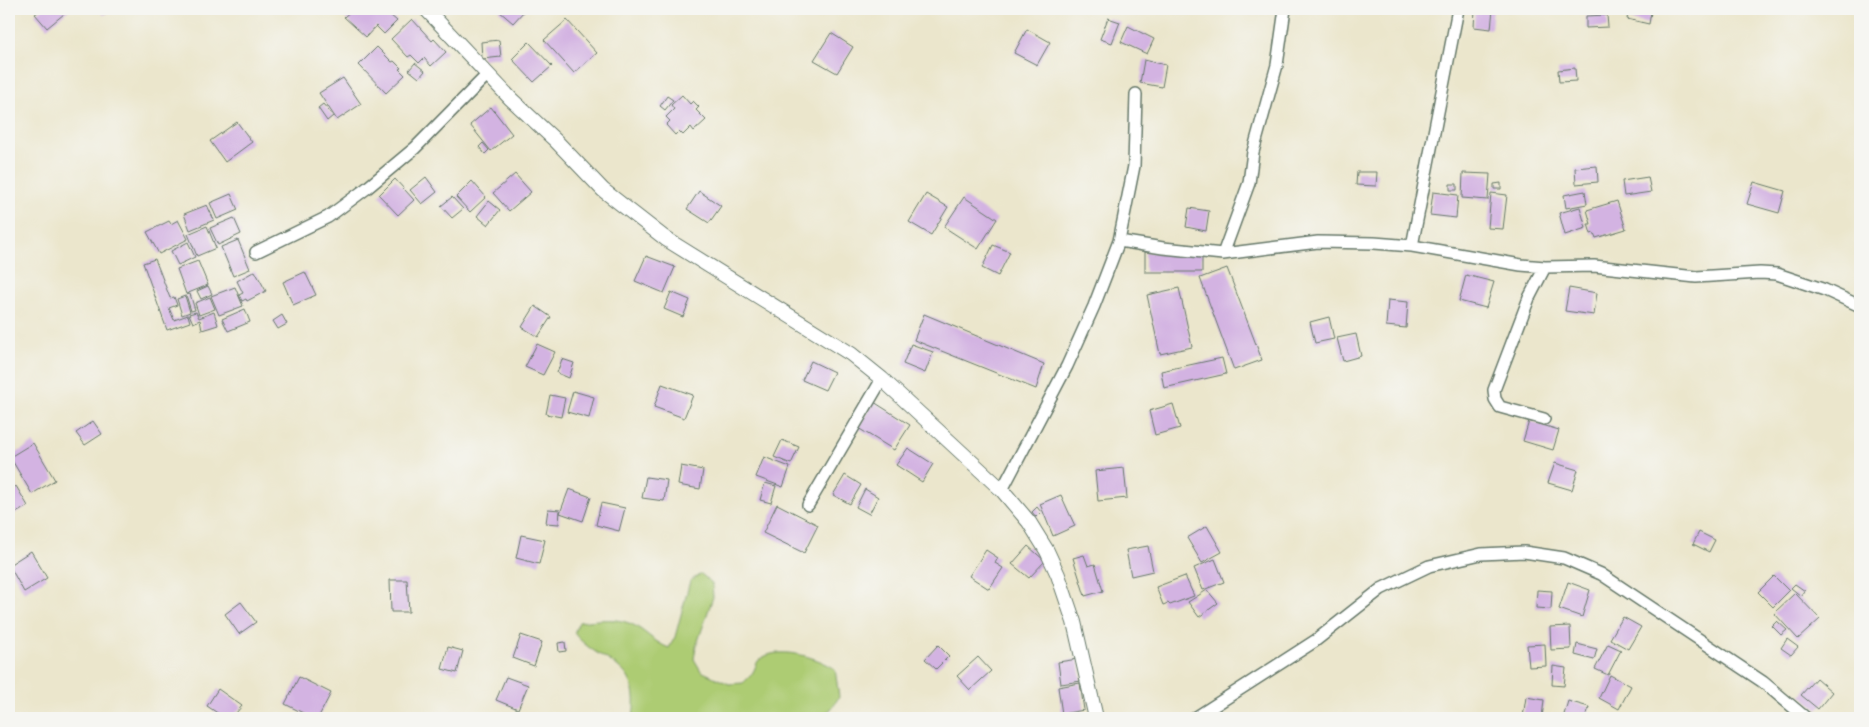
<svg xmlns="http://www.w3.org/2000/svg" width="1869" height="727" viewBox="0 0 1869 727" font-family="Dekko,sans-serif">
<rect width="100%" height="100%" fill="#f6f6f2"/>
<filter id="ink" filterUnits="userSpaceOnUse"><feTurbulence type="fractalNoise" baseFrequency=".02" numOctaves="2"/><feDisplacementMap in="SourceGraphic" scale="10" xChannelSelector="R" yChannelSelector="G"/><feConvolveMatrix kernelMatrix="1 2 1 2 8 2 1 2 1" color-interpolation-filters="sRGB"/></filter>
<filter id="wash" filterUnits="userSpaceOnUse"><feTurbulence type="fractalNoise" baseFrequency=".0096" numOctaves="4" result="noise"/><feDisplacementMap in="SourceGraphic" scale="20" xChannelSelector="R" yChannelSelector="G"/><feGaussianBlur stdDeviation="1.12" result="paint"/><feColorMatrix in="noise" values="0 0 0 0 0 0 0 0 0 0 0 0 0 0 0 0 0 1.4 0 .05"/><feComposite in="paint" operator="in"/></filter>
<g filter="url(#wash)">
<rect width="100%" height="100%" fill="#ebe6cc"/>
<!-- green -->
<path fill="#adcc73" stroke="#668454" d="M 701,574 L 712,583 L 713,597 L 696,647 L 694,659 L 701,671 L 729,684 L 743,683 C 746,680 751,676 753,672 C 755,669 756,664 758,661 C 775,644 818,657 835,669 L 839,697 L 831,709 L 819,718 L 633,718 C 642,658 601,667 574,633 L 579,622 C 598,620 619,616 637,627 C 648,634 656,643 669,648 L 675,637 L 690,581 Z"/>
<g id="blocks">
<!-- building -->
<path fill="#d3b3e2" d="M 42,9 L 70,9 L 47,28 L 35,14 Z
M 98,9 L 111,9 L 104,15 Z
M 353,9 L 383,9 L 397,21 L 384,34 L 376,26 L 366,37 L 344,17 Z
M 501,9 L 524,9 L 525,10 L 513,23 L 499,11 Z
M 1475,9 L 1493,9 L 1491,29 L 1474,27 Z
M 1629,9 L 1651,12 L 1649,24 L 1627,19 Z
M 1607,15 L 1608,27 L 1586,28 L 1586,16 Z
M 1108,18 L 1120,22 L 1112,43 L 1100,39 Z
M 412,19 L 432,41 L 434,39 L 446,52 L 431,66 L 424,58 L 419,63 L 411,55 L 408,57 L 391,39 Z
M 567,20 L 597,53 L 574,73 L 544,40 Z
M 1128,26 L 1154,39 L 1147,54 L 1121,42 Z
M 1027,29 L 1050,42 L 1037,65 L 1014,53 Z
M 831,33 L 853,47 L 837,73 L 814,60 Z
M 499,40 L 501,57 L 482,59 L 481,42 Z
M 529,42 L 552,66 L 534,82 L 512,59 Z
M 377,47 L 392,62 L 394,61 L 401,68 L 399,69 L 405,75 L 386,93 L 359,65 Z
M 1144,60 L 1166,65 L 1162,87 L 1140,83 Z
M 415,63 L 425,71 L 419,78 L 409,70 Z
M 1575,68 L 1576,81 L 1559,82 L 1558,70 Z
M 343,78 L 361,104 L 337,120 L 319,93 Z
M 682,95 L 690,104 L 693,101 L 699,107 L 696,110 L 706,120 L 694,131 L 691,127 L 683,135 L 679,131 L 675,135 L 666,125 L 670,121 L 666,117 L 674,109 L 671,105 Z
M 667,96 L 673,100 L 665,110 L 660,106 Z
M 323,104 L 333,116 L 327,121 L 318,108 Z
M 491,107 L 512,134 L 491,151 L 470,125 Z
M 237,122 L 252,142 L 225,162 L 210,141 Z
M 483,143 L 489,150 L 485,154 L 479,147 Z
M 1597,166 L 1598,182 L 1576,184 L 1575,168 Z
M 1357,172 L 1377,172 L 1376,186 L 1356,185 Z
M 1463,173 L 1490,174 L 1488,200 L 1462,198 Z
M 515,174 L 531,192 L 509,211 L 493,193 Z
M 426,177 L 437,192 L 422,204 L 410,190 Z
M 1648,177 L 1651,192 L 1624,196 L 1622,181 Z
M 395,179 L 414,200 L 398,215 L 379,195 Z
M 472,181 L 486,197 L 470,212 L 456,197 Z
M 1754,182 L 1785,191 L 1779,213 L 1747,204 Z
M 1501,183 L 1501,189 L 1494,189 L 1494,184 Z
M 1450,184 L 1457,184 L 1457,190 L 1450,190 Z
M 699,191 L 721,206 L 709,223 L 687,209 Z
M 1585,191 L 1587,204 L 1566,208 L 1564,195 Z
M 1433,192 L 1458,195 L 1456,218 L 1430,215 Z
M 1491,193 L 1507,195 L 1503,229 L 1488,228 Z
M 231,194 L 238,210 L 217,219 L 210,203 Z
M 926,194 L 948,207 L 931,235 L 909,222 Z
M 452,197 L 463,209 L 452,218 L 441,206 Z
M 964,197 L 997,219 L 978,249 L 944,227 Z
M 489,201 L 500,210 L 488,225 L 477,216 Z
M 1617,201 L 1626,229 L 1596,238 L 1594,233 L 1591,234 L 1588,224 L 1591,224 L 1587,210 Z
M 207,205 L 214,220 L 190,230 L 184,214 Z
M 1580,207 L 1586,228 L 1565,235 L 1559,213 Z
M 1189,208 L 1209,211 L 1206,231 L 1186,227 Z
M 234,218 L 241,234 L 218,245 L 210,228 Z
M 178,220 L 188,239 L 159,254 L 147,232 L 169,221 L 171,224 Z
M 207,226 L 216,248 L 197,256 L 188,234 Z
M 238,240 L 250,269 L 233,276 L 221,247 Z
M 188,242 L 195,257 L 178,265 L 171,251 Z
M 993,245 L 1010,252 L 998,276 L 982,268 Z
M 1145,252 L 1202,253 L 1202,272 L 1145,272 Z
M 646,256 L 675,267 L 664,293 L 635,281 Z
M 155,259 L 170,298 L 174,297 L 177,305 L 169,308 L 174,320 L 188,315 L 190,322 L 167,330 L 143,263 Z
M 198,261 L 208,285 L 186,294 L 177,269 Z
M 1227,268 L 1262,360 L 1234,370 L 1200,278 Z
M 255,271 L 266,291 L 247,301 L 246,299 L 242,301 L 239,295 L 243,293 L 237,281 Z
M 305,272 L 316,295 L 293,305 L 283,282 Z
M 1466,275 L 1494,282 L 1486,308 L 1459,301 Z
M 208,286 L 212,294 L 201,299 L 197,291 Z
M 235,287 L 243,306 L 219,315 L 211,296 Z
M 1179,288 L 1192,347 L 1160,354 L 1147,295 Z
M 1569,288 L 1597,293 L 1594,315 L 1565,311 Z
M 671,292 L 690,300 L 683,317 L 664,309 Z
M 190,294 L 195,310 L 191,311 L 186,295 Z
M 185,296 L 190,312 L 182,315 L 177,299 Z
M 210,297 L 215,309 L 199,315 L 195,303 Z
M 1388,300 L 1408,302 L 1406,328 L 1386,326 Z
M 535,306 L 551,317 L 538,337 L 522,327 Z
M 245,309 L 250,322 L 228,331 L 222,319 Z
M 196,312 L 199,318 L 214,312 L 218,325 L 202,330 L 200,320 L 193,323 L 189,314 Z
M 924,314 L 1044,364 L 1036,389 L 914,340 Z
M 282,315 L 287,324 L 278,329 L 273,321 Z
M 1329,317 L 1334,339 L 1315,343 L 1310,322 Z
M 1356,334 L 1361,356 L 1343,361 L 1337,338 Z
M 1858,341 L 1860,341 L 1860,364 L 1857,364 Z
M 537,344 L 555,352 L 543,375 L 525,367 Z
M 911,344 L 933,352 L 925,373 L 903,364 Z
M 1222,358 L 1226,374 L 1164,388 L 1161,371 Z
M 562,359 L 574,363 L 569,378 L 557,373 Z
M 811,361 L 834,372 L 825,390 L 802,380 Z
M 662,384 L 693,395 L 684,418 L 654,407 Z
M 573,391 L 594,397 L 589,418 L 567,412 Z
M 550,395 L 565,398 L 561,417 L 546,414 Z
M 874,402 L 910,425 L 894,450 L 858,428 Z
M 1173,404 L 1180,428 L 1155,435 L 1149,411 Z
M 93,421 L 102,434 L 85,445 L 76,433 Z
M 1529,421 L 1559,430 L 1553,450 L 1523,441 Z
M 782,440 L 799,447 L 791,464 L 774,457 Z
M 33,443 L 55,480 L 32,494 L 10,457 Z
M 908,448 L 933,464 L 922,482 L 896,465 Z
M 764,457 L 790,467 L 783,487 L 756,477 Z
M 1555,463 L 1578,470 L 1572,490 L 1548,483 Z
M 681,466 L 703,470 L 700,489 L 678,485 Z
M 1124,468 L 1127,498 L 1098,501 L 1095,471 Z
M 845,475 L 861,485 L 850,504 L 833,495 Z
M 646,477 L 667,480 L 664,501 L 642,498 Z
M 765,483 L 776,486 L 771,503 L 760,500 Z
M 16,486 L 28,506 L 9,517 L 9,490 Z
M 569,489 L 591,497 L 583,521 L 560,513 Z
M 865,489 L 878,497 L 869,514 L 856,507 Z
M 1061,495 L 1075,526 L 1053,536 L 1040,504 Z
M 601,503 L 625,508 L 619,531 L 596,525 Z
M 777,504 L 818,525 L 804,553 L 763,533 Z
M 1037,507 L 1041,512 L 1036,517 L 1032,512 Z
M 548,509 L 560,510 L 559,524 L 546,523 Z
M 1207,526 L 1222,552 L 1202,563 L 1187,538 Z
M 1699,532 L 1715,540 L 1709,552 L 1693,544 Z
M 521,535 L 545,540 L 539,564 L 516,558 Z
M 1028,546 L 1045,561 L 1029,578 L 1012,564 Z
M 1148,546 L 1153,571 L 1131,576 L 1126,550 Z
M 986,550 L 998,558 L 995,563 L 1003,568 L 989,589 L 969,576 Z
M 31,551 L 47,578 L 24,592 L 9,565 Z
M 1084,555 L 1088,566 L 1095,564 L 1103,591 L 1085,596 L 1073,558 Z
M 1215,559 L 1224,582 L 1203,590 L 1194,568 Z
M 1185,576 L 1194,596 L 1170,605 L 1168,603 L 1163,605 L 1156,587 Z
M 1774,576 L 1789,591 L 1773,607 L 1758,592 Z
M 390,580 L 407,580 L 409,612 L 391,612 Z
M 1568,582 L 1590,590 L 1582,617 L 1559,609 Z
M 1795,584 L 1805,591 L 1801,596 L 1791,588 Z
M 1207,590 L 1218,603 L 1199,617 L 1188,602 Z
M 1537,590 L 1552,591 L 1551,609 L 1536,608 Z
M 1795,593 L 1820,619 L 1798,639 L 1774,613 Z
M 241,602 L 256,622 L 239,634 L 225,614 Z
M 1623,617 L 1641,627 L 1628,649 L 1610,639 Z
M 1777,621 L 1787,630 L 1781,635 L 1772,626 Z
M 1570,626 L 1571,649 L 1551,650 L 1550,627 Z
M 521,635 L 542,642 L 534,666 L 513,658 Z
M 1787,639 L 1798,647 L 1791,655 L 1781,648 Z
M 565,642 L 566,651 L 559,652 L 558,643 Z
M 1545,644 L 1546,666 L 1529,667 L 1527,645 Z
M 1577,644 L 1597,649 L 1594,660 L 1575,655 Z
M 1608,644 L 1621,650 L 1608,675 L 1595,669 Z
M 938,645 L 949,656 L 936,669 L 925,659 Z
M 448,647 L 463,651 L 457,673 L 442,669 Z
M 978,657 L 991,671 L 970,690 L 957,676 Z
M 1078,659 L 1081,681 L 1061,684 L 1058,662 Z
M 1553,666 L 1566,668 L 1564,686 L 1552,685 Z
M 1610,675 L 1631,686 L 1619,709 L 1599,698 Z
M 299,677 L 331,693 L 318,718 L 313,718 L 285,704 Z
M 506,677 L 528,685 L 518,709 L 496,700 Z
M 1816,678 L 1832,692 L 1818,709 L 1801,695 Z
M 1080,683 L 1084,710 L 1062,714 L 1058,687 Z
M 218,689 L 242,706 L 236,713 L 239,715 L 237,718 L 225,718 L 207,706 Z
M 1526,697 L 1544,700 L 1542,718 L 1523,717 Z
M 1568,701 L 1589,707 L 1586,718 L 1563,718 Z"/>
</g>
</g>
<g filter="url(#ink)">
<use href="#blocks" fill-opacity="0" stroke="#667869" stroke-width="1"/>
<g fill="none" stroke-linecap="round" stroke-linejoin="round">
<!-- minor casing -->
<g stroke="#667869" stroke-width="14">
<path id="minor" d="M 1119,241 L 1163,248 L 1223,254 L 1318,242 L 1374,243 L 1412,246 L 1521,265 L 1545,267 L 1594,266 L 1696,277 L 1760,273 L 1777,274 L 1825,290 L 1860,306
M 1412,246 L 1458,9
M 256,252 L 328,217 L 367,188 L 415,148 L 487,75
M 1223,254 L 1249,183 L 1253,152 L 1277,65 L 1285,9
M 1544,419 L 1500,407 L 1495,399 L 1494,390 L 1529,298 L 1545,267
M 1002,490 L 1067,366 L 1094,306 L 1119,241 L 1134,166 L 1136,94
M 808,505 L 882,379
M 1195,718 L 1315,641 L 1381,589 L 1429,566 L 1481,554 L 1524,552 L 1564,558 L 1601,574 L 1763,682 L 1806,718"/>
</g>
<!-- tertiary casing -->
<g stroke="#667869" stroke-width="16">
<path id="tertiary" d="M 426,9 L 511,99 L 556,141 L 603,190 L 666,239 L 851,354 L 882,379 L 1002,490 L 1029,522 L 1047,551 L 1058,575 L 1074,622 L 1096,718"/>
</g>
<!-- minor -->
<use href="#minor" stroke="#fff" stroke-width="11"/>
<!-- tertiary -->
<use href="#tertiary" stroke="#fff" stroke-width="14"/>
</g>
</g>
<!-- margin -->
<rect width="1869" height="727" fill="none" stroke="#f6f6f2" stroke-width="30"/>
</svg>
